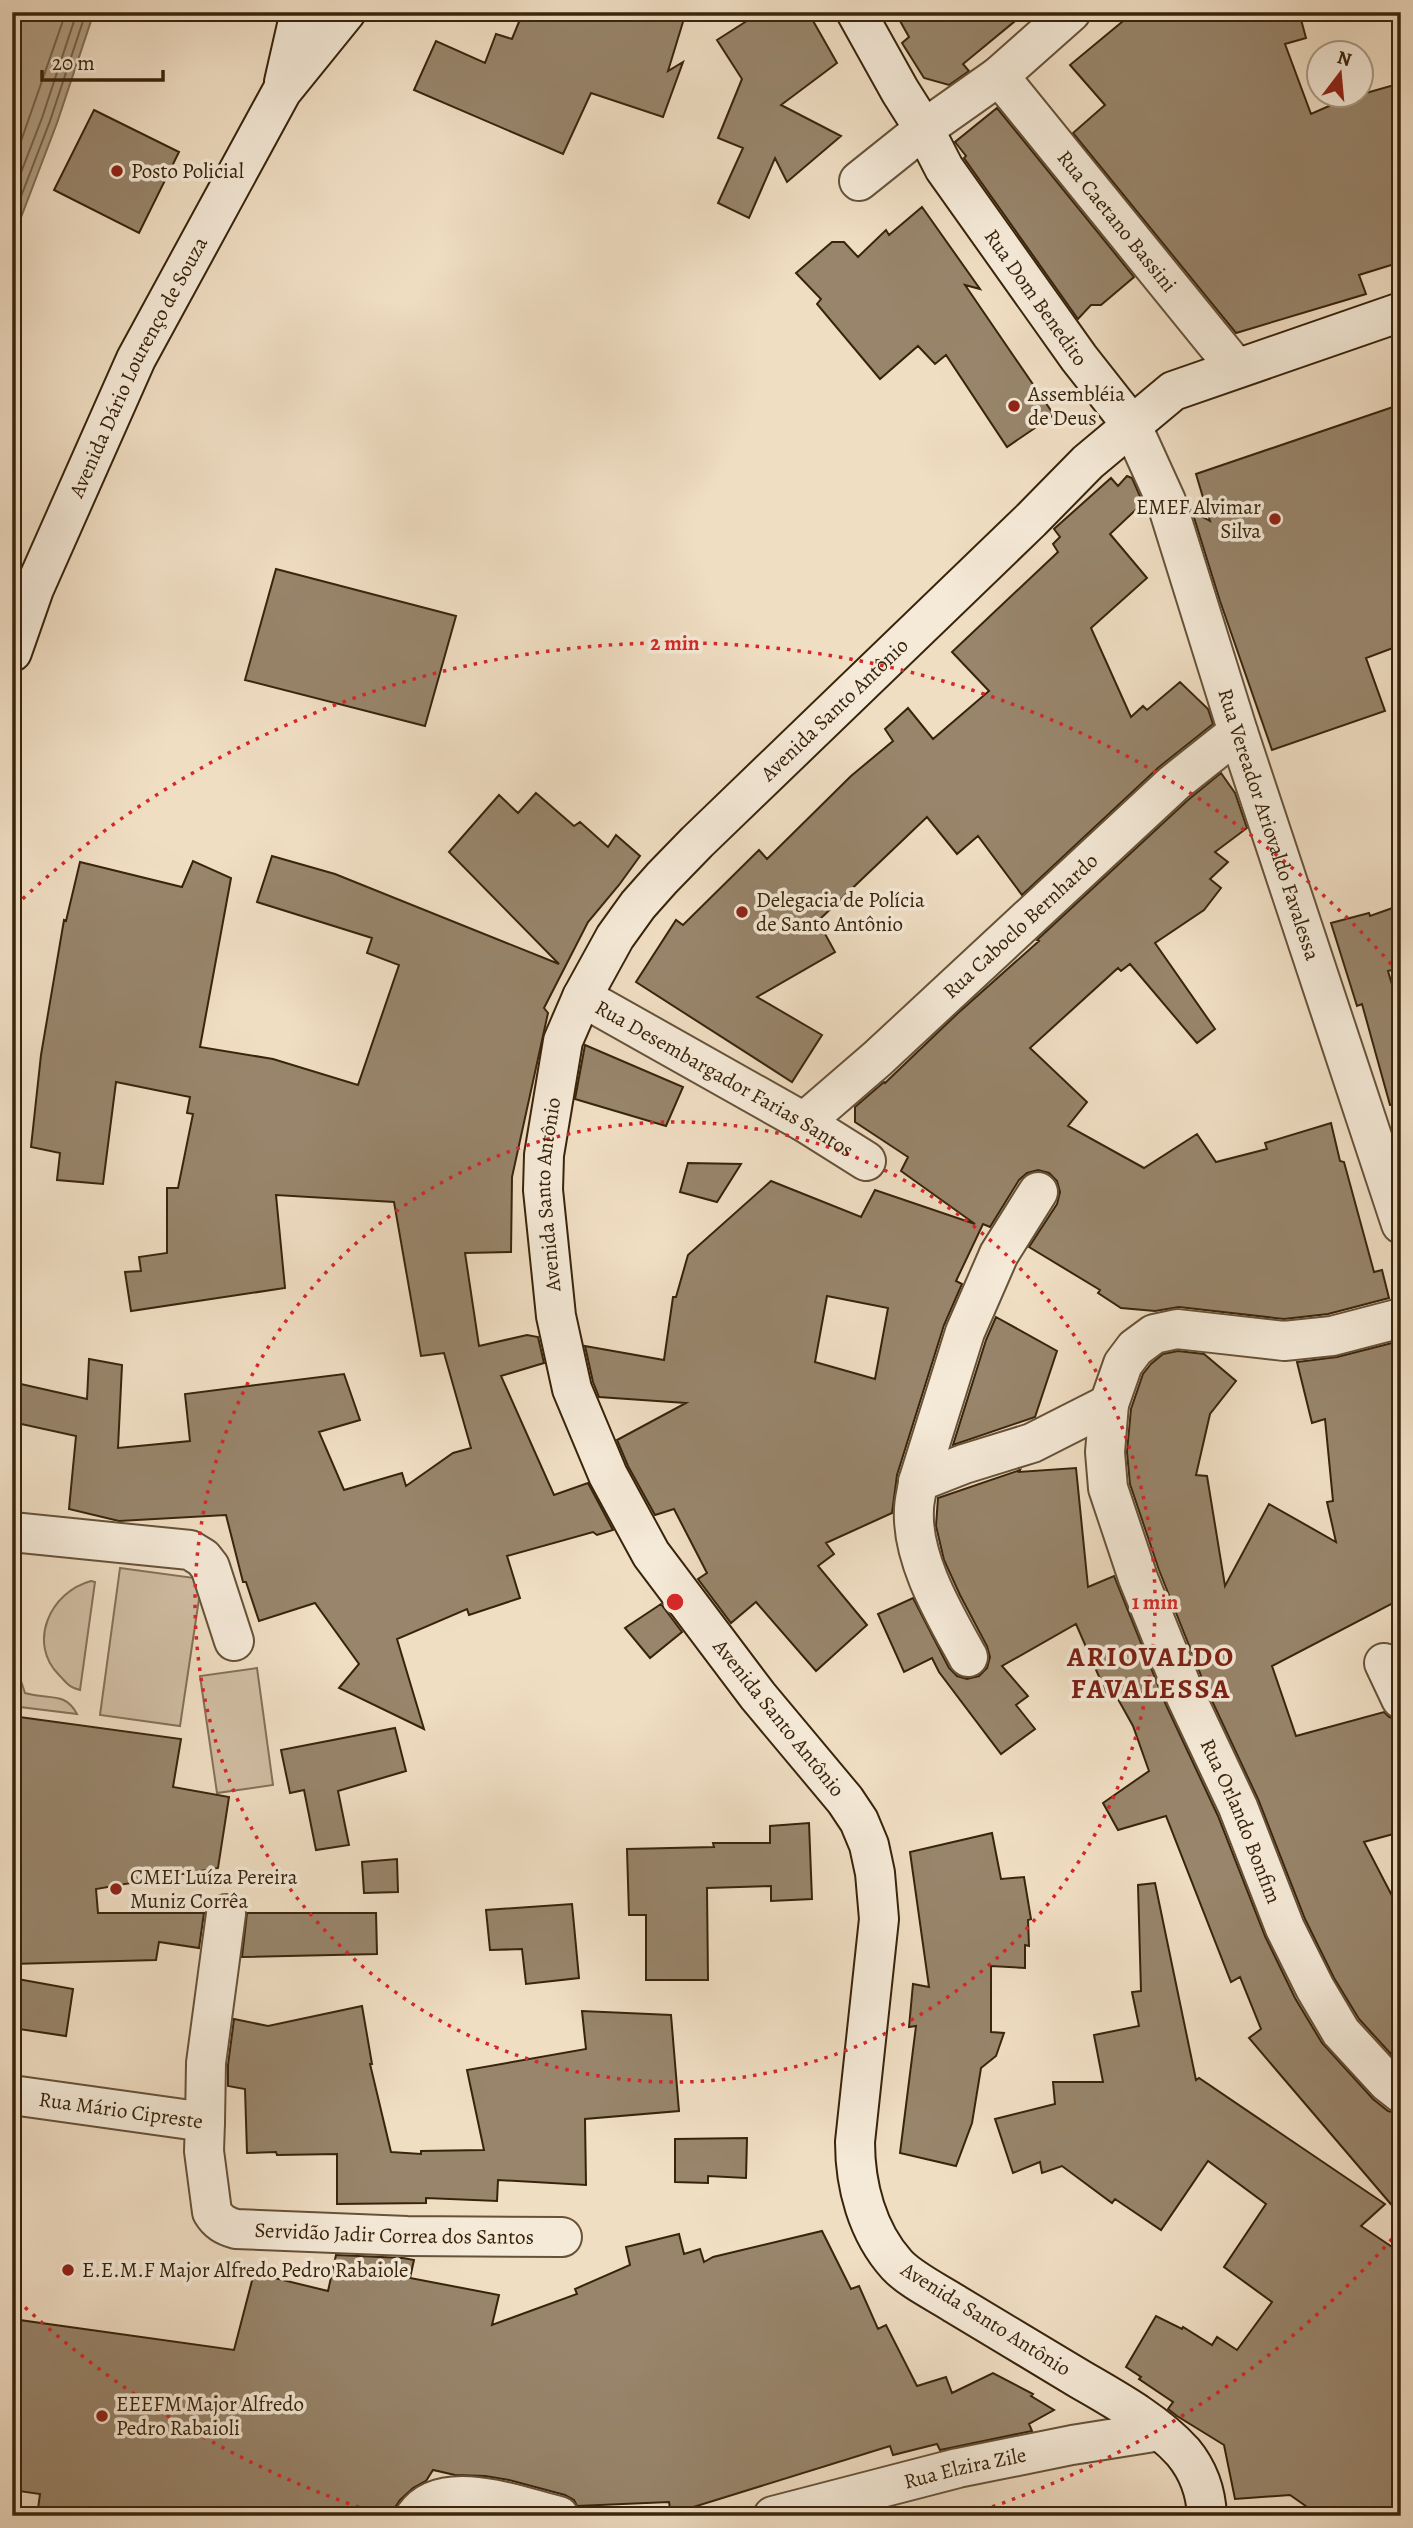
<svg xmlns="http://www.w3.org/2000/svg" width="1413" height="2528" viewBox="0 0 1413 2528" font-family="Alegreya,serif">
<rect width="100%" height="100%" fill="#f0dec3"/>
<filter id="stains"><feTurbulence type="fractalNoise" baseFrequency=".00286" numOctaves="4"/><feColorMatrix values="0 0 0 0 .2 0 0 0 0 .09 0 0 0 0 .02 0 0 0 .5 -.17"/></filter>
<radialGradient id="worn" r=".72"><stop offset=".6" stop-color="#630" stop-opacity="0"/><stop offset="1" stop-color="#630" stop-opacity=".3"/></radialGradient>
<!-- green -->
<path fill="#d1bea4" stroke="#847158" stroke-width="2" d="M 120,1568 L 202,1579 L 180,1726 L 100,1715 Z
M 91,1581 L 95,1582 L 80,1690 C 68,1687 67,1683 59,1675 C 27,1643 50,1592 91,1581 Z
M 257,1668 L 273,1785 L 217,1793 L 200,1676 Z
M 12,1674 L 20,1678 L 25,1693 C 48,1700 65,1691 77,1714 L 12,1706 Z"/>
<!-- water -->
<path fill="#b19f84" stroke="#816e54" stroke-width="2" d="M 12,12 L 94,12 L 57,123 L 12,241 Z"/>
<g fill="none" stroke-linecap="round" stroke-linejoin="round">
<!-- shore -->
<path stroke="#746248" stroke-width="2" d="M 12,167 L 66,12
M 12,196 L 42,118 L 77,12
M 12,220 L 50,121 L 86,12"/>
</g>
<!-- building -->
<path fill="#98856b" stroke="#38240b" stroke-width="2" fill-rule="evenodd" d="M 523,12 L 686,12 L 668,71 L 683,62 L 663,117 L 591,93 L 563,154 L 414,90 L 436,41 L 485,63 L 496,34 L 512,39 Z
M 761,12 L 808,12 L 837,63 L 781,105 L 841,136 L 787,182 L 775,158 L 749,218 L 718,203 L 743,148 L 718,138 L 742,79 L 717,40 Z
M 895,12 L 1026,12 L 963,64 L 969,71 L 949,85 L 924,78 L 902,43 L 909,37 Z
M 1134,12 L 1299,12 L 1306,38 L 1285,44 L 1311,114 L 1345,99 L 1401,83 L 1401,262 L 1359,275 L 1366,294 L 1236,333 L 1073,133 L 1105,105 L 1070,65 Z
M 997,108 L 1134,277 L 1101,305 L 1091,305 L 1078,319 L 964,158 L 966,156 L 955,142 Z
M 94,110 L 179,152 L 139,233 L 54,190 Z
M 922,207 L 980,289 L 965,285 L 1054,415 L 1007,447 L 946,355 L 935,364 L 918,346 L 880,379 L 817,304 L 821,299 L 796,273 L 832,242 L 844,242 L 858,257 L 886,230 L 889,235 Z
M 1393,407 L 1395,410 L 1401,407 L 1401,645 L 1366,658 L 1385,711 L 1272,750 L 1220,601 L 1192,511 L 1210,521 L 1196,474 Z
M 1127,476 L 1132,478 L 1143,503 L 1110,534 L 1147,578 L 1091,628 L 1131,717 L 1143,706 L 1147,710 L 1180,682 L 1208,709 L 1213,724 L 1159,767 L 1022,895 L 978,836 L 957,854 L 927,817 L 818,921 L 835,952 L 757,997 L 822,1035 L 792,1082 L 636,982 L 676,920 L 683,925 L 759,850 L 767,859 L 851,776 L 893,741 L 885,729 L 908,708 L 933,739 L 989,691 L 952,652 L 1058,552 L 1053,544 L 1060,537 L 1054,529 L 1111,478 L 1118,486 Z
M 276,569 L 456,616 L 425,726 L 245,680 Z
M 1221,773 L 1235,793 L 1247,828 L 1215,852 L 1228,862 L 1210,879 L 1221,888 L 1204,910 L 1155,943 L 1215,1029 L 1197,1043 L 1130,964 L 1121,971 L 1118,968 L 1030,1048 L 1087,1102 L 1068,1126 L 1144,1168 L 1197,1134 L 1216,1162 L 1267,1149 L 1265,1143 L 1331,1123 L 1340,1161 L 1344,1162 L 1374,1272 L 1382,1270 L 1389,1298 L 1328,1314 L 1284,1319 L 1179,1307 L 1155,1311 L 1121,1308 L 1098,1293 L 1100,1290 L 1029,1247 L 1057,1204 L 1060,1192 L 1057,1181 L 1049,1173 L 1038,1170 L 1027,1173 L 1019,1180 L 990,1227 L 983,1224 L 956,1281 L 962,1284 L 944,1325 L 897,1475 L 892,1513 L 826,1543 L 834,1554 L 818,1566 L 867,1625 L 816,1671 L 756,1602 L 731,1623 L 698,1579 L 707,1573 L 674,1509 L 655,1515 L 628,1466 L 617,1440 L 686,1403 L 599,1397 L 593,1382 L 585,1346 L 664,1360 L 673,1297 L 676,1297 L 688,1255 L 771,1181 L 861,1217 L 875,1190 L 975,1224 L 901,1171 L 908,1157 L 855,1122 L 855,1107 L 884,1082 L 885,1083 L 957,1014 L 1039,941 L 1037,940 L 1188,800 ZM 827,1296 L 888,1308 L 875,1379 L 815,1362 Z
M 536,793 L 574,826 L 580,822 L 608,847 L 616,835 L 640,856 L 619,885 L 588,922 L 544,1008 L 548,1013 L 512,1177 L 511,1252 L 465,1253 L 479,1346 L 527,1335 L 538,1337 L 544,1363 L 501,1376 L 554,1495 L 588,1483 L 613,1530 L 597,1535 L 593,1532 L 507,1556 L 520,1598 L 469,1615 L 467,1609 L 397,1639 L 424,1729 L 339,1688 L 359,1664 L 315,1603 L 259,1621 L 246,1582 L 243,1582 L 226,1515 L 119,1521 L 69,1509 L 76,1436 L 12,1422 L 12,1382 L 87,1399 L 89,1359 L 122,1365 L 118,1448 L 190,1441 L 185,1394 L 344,1374 L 360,1420 L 319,1432 L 344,1490 L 402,1473 L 406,1486 L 453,1453 L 471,1448 L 444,1353 L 421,1356 L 394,1202 L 276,1195 L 285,1288 L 131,1311 L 125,1272 L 141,1271 L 139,1257 L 167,1253 L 167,1188 L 178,1188 L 193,1114 L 187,1113 L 190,1097 L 116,1082 L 103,1184 L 57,1180 L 60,1153 L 31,1147 L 41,1055 L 64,920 L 66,921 L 80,862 L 182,887 L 193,861 L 231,878 L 200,1047 L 273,1059 L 358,1085 L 399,965 L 367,953 L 372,938 L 257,902 L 272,856 L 335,874 L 559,964 L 449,852 L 499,795 L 518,813 Z
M 1401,905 L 1401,968 L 1388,971 L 1401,1015 L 1401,1104 L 1390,1105 L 1362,1004 L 1357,1006 L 1331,923 L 1369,913 L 1370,916 Z
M 585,1045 L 683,1087 L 666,1126 L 575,1099 Z
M 688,1163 L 741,1164 L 717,1202 L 680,1192 Z
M 996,1317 L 1057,1351 L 1035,1417 L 953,1445 L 986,1340 Z
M 1396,1342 L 1401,1358 L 1401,1599 L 1272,1666 L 1296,1736 L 1384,1712 L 1389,1717 L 1401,1721 L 1401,1832 L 1364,1842 L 1401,1913 L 1401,2065 L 1359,2019 L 1334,1978 L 1305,1919 L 1258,1799 L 1206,1688 L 1159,1570 L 1130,1484 L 1127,1452 L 1131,1409 L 1143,1374 L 1151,1364 L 1163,1354 L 1178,1351 L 1204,1354 L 1236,1381 L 1210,1414 L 1196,1475 L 1207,1476 L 1225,1586 L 1269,1504 L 1336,1542 L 1327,1502 L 1333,1501 L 1325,1419 L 1312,1423 L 1297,1362 L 1337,1357 Z
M 1076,1468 L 1088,1587 L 1114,1576 L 1166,1705 L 1218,1816 L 1265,1936 L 1295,1998 L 1322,2043 L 1373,2099 L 1388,2111 L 1401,2114 L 1401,2216 L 1249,2038 L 1261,2029 L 1240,1977 L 1231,1982 L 1166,1816 L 1118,1830 L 1103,1803 L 1149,1771 L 1133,1726 L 1114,1692 L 1107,1695 L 1076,1624 L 1002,1666 L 1028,1696 L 1016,1705 L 1035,1729 L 1001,1754 L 939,1672 L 932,1658 L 904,1672 L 878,1614 L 913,1598 L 949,1668 L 957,1676 L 967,1679 L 979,1676 L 987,1668 L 990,1657 L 987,1646 L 960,1595 L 944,1560 L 936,1526 L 938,1498 L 1020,1470 L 1019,1472 Z
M 661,1604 L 682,1632 L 650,1658 L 625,1628 Z
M 12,1716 L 181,1739 L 173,1787 L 229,1797 L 218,1868 L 96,1889 L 98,1913 L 204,1913 L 199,1948 L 159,1942 L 156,1960 L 12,1964 Z
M 395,1728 L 406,1771 L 338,1791 L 349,1845 L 316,1850 L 304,1790 L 290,1793 L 281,1750 Z
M 809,1823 L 812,1899 L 771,1901 L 771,1886 L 707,1888 L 708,1980 L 646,1980 L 646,1915 L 629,1915 L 627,1849 L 714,1847 L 713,1843 L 770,1843 L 770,1826 Z
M 992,1833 L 1001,1879 L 1024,1877 L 1031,1919 L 1028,1920 L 1029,1946 L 1025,1945 L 1025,1968 L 991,1966 L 991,2032 L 1004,2033 L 996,2056 L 981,2068 L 972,2123 L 956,2166 L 900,2153 L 916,2026 L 909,2027 L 913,1984 L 929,1987 L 910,1852 Z
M 397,1859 L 398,1892 L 364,1893 L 362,1862 Z
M 1155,1883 L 1196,2080 L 1199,2078 L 1385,2204 L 1361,2226 L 1401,2253 L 1401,2516 L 1320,2516 L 1290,2495 L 1235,2499 L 1224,2445 L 1177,2416 L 1168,2409 L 1173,2402 L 1139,2379 L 1141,2377 L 1126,2367 L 1156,2316 L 1182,2329 L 1183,2327 L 1212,2345 L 1217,2337 L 1237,2350 L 1272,2302 L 1224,2267 L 1266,2204 L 1208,2161 L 1161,2230 L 1115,2199 L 1112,2203 L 1062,2166 L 1042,2173 L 1040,2162 L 1013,2173 L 995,2119 L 1055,2104 L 1053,2082 L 1103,2082 L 1094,2035 L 1139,2026 L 1132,1992 L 1141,1991 L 1138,1885 Z
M 572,1904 L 579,1978 L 526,1984 L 522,1949 L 490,1950 L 486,1910 Z
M 247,1913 L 376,1913 L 377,1954 L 242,1957 Z
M 12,1978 L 73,1989 L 66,2036 L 12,2028 Z
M 362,2006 L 372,2064 L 370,2064 L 391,2152 L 421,2154 L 421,2151 L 484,2150 L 467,2070 L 586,2049 L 582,2011 L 671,2015 L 679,2111 L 585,2119 L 586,2185 L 498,2180 L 497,2201 L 426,2198 L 426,2203 L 337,2204 L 337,2154 L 277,2155 L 276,2152 L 247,2153 L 245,2089 L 228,2086 L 228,2065 L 234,2019 L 268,2026 Z
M 747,2138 L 746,2178 L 708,2176 L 708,2183 L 675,2182 L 675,2139 Z
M 822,2231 L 851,2289 L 859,2286 L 878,2329 L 886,2325 L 917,2386 L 946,2377 L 952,2393 L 993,2373 L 1033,2394 L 1031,2396 L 1054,2410 L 1029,2424 L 1032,2431 L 940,2450 L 937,2444 L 893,2455 L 890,2446 L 671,2514 L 669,2502 L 577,2506 L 574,2500 L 565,2495 L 509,2480 L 485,2476 L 455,2475 L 433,2470 L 426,2481 L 413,2488 L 400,2500 L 394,2509 L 394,2516 L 192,2516 L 145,2509 L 145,2516 L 37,2516 L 40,2494 L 12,2490 L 12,2319 L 234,2350 L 254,2273 L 328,2291 L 336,2255 L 403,2258 L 414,2260 L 410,2278 L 499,2295 L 492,2325 L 577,2294 L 575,2289 L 630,2265 L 626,2247 L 679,2234 L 684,2254 L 700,2249 L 704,2262 L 713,2257 Z"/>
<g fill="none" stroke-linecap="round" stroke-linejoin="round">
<!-- street casing -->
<g stroke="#665239" stroke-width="42">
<g id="street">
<path id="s1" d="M 999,76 L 1236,368"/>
<path d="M 859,181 L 924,129 L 999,76 L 1071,12"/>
<path id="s2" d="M 1131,424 L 1166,501 L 1238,732 L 1401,1224"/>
<path id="s3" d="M 582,997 L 804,1122 L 866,1161"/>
<path id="s4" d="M 804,1122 L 877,1059 L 1174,783 L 1238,732"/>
<path d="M 1038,1192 L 999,1254 L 965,1332 L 918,1482 L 964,1464 L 1032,1443 L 1109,1404"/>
<path id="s5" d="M 1401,1318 L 1332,1336 L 1284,1341 L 1177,1329 L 1154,1334 L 1135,1348 L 1123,1364 L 1109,1404 L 1105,1452 L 1108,1488 L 1138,1578 L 1186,1697 L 1238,1807 L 1285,1928 L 1315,1988 L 1341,2032 L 1387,2082 L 1401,2093"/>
<path d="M 918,1482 C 917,1491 914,1501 914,1509 C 911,1559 945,1615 968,1657"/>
<path d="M 12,1532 L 190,1550 L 203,1558 L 210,1567 L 234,1641"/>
<path d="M 1384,1663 L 1401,1699"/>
<path id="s6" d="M 12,2095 L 205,2122 L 204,2151 L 212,2212 C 218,2222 225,2226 236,2229 L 407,2236 L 562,2237"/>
<path d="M 205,2122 L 206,2063 L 226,1914"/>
<path d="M 415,2516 C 443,2476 520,2507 559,2516"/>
<path id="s7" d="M 773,2516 L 958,2468 L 1072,2445 L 1160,2431"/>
</g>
</g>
<!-- secondary casing -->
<g stroke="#38240b" stroke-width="42">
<g id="secondary">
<path id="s8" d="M 856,12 L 900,91 L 924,129 L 944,168 L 1079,358 L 1131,424"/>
<path d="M 284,82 L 300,12"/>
<path id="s9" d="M 12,652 L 34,589 L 136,359 L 282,91 L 346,12"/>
<path id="s10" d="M 1207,2516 C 1206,2492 1198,2470 1183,2452 C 1155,2421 1114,2399 1078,2378 C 1037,2353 996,2329 955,2304 C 938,2293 911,2280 897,2265 C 867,2232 855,2185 855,2142 L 879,1919 L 875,1873 L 869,1845 L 859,1821 L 845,1800 L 758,1696 L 651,1554 L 608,1475 L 572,1389 L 556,1316 L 543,1190 L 544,1155 L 563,1041 L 582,997 L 615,937 L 638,905 L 662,878 L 697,842 L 1031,520 L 1088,462 L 1173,391 L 1401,312"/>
</g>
</g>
<!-- street -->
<use href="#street" stroke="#f5ead8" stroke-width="38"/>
<!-- secondary -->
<use href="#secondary" stroke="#f5ead8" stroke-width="38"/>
</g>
<!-- distance rings -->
<g fill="none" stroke="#d62828" stroke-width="3.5" stroke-dasharray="3.5 7">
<circle cx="675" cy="1602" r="480"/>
<path d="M1399 2231A959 959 0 0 1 971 2514M379 2514A959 959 0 0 1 15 2298M15 906A959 959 0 0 1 1399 973"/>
</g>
<!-- markers -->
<g fill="#8f2418" stroke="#f5ead8" stroke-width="2.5">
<circle cx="117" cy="171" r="7"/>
<circle cx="1014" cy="406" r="7"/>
<circle cx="1275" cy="519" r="7"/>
<circle cx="742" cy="912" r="7"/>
<circle cx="116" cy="1889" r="7"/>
<circle cx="68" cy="2270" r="7"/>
<circle cx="102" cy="2416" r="7"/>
</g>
<g text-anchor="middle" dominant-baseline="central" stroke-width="7" stroke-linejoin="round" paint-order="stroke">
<!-- poi labels -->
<g font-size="21" fill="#38240b" stroke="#f5ead8" text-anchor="start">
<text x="131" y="171">Posto Policial</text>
<text x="1028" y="394">Assembléia<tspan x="1028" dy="24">de Deus</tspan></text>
<text x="1261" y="507" text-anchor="end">EMEF Alvimar<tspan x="1261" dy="24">Silva</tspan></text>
<text x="756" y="900">Delegacia de Polícia<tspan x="756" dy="24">de Santo Antônio</tspan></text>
<text x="130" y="1877">CMEI Luíza Pereira<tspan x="130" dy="24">Muniz Corrêa</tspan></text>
<text x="82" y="2270">E.E.M.F Major Alfredo Pedro Rabaiole</text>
<text x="116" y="2404">EEEFM Major Alfredo<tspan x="116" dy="24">Pedro Rabaioli</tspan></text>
</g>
<!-- street labels -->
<g font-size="21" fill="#38240b" stroke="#f5ead8">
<text stroke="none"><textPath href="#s1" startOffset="187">Rua Caetano Bassini</textPath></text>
<text stroke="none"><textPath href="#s8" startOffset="338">Rua Dom Benedito</textPath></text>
<text stroke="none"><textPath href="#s9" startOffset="312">Avenida Dário Lourenço de Souza</textPath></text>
<text stroke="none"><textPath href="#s10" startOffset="2177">Avenida Santo Antônio</textPath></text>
<text stroke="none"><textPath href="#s2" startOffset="424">Rua Vereador Ariovaldo Favalessa</textPath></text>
<text stroke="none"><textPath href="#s4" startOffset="292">Rua Caboclo Bernhardo</textPath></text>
<text stroke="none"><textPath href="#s3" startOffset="164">Rua Desembargador Farias Santos</textPath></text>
<text stroke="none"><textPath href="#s10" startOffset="1589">Avenida Santo Antônio</textPath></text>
<text transform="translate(779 1718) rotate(51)">Avenida Santo Antônio</text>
<text stroke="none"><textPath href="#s5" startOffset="780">Rua Orlando Bonfim</textPath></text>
<text stroke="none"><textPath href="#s6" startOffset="110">Rua Mário Cipreste</textPath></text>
<text stroke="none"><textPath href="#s6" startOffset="474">Servidão Jadir Correa dos Santos</textPath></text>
<text transform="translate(986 2319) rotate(32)">Avenida Santo Antônio</text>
<text stroke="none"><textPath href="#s7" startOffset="198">Rua Elzira Zile</textPath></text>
</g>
<!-- district labels -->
<g font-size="28" font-weight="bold" letter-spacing="2" fill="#7a1f14" stroke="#f5ead8">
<text x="1151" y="1657">ARIOVALDO<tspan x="1151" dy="32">FAVALESSA</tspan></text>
</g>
</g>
<circle cx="675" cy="1602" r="10" fill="#d62828" stroke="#f5ead8" stroke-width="3.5"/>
<g font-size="21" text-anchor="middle" font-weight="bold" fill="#d62828" stroke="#f5ead8" stroke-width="7" stroke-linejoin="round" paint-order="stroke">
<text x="675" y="650">2 min</text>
<text x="1155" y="1609">1 min</text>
</g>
<!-- margin -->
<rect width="1413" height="2528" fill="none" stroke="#f0dec3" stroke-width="42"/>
<rect x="14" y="14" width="1385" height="2500" fill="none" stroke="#38240b" stroke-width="3.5"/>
<rect x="21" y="21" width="1371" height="2486" fill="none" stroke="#38240b" stroke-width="2"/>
<!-- north arrow -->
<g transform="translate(1340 74) rotate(16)"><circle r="33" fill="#f5ead8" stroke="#a99b86" stroke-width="2"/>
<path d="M0-5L12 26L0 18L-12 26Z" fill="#8f2418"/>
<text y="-10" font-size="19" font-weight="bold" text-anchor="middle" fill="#38240b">N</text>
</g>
<!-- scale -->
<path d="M42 70v10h121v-10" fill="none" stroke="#38240b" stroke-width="3.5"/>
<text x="52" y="70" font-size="21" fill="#38240b" stroke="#f5ead8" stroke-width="5" paint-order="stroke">20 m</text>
<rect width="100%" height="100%" filter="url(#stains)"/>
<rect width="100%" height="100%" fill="url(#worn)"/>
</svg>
